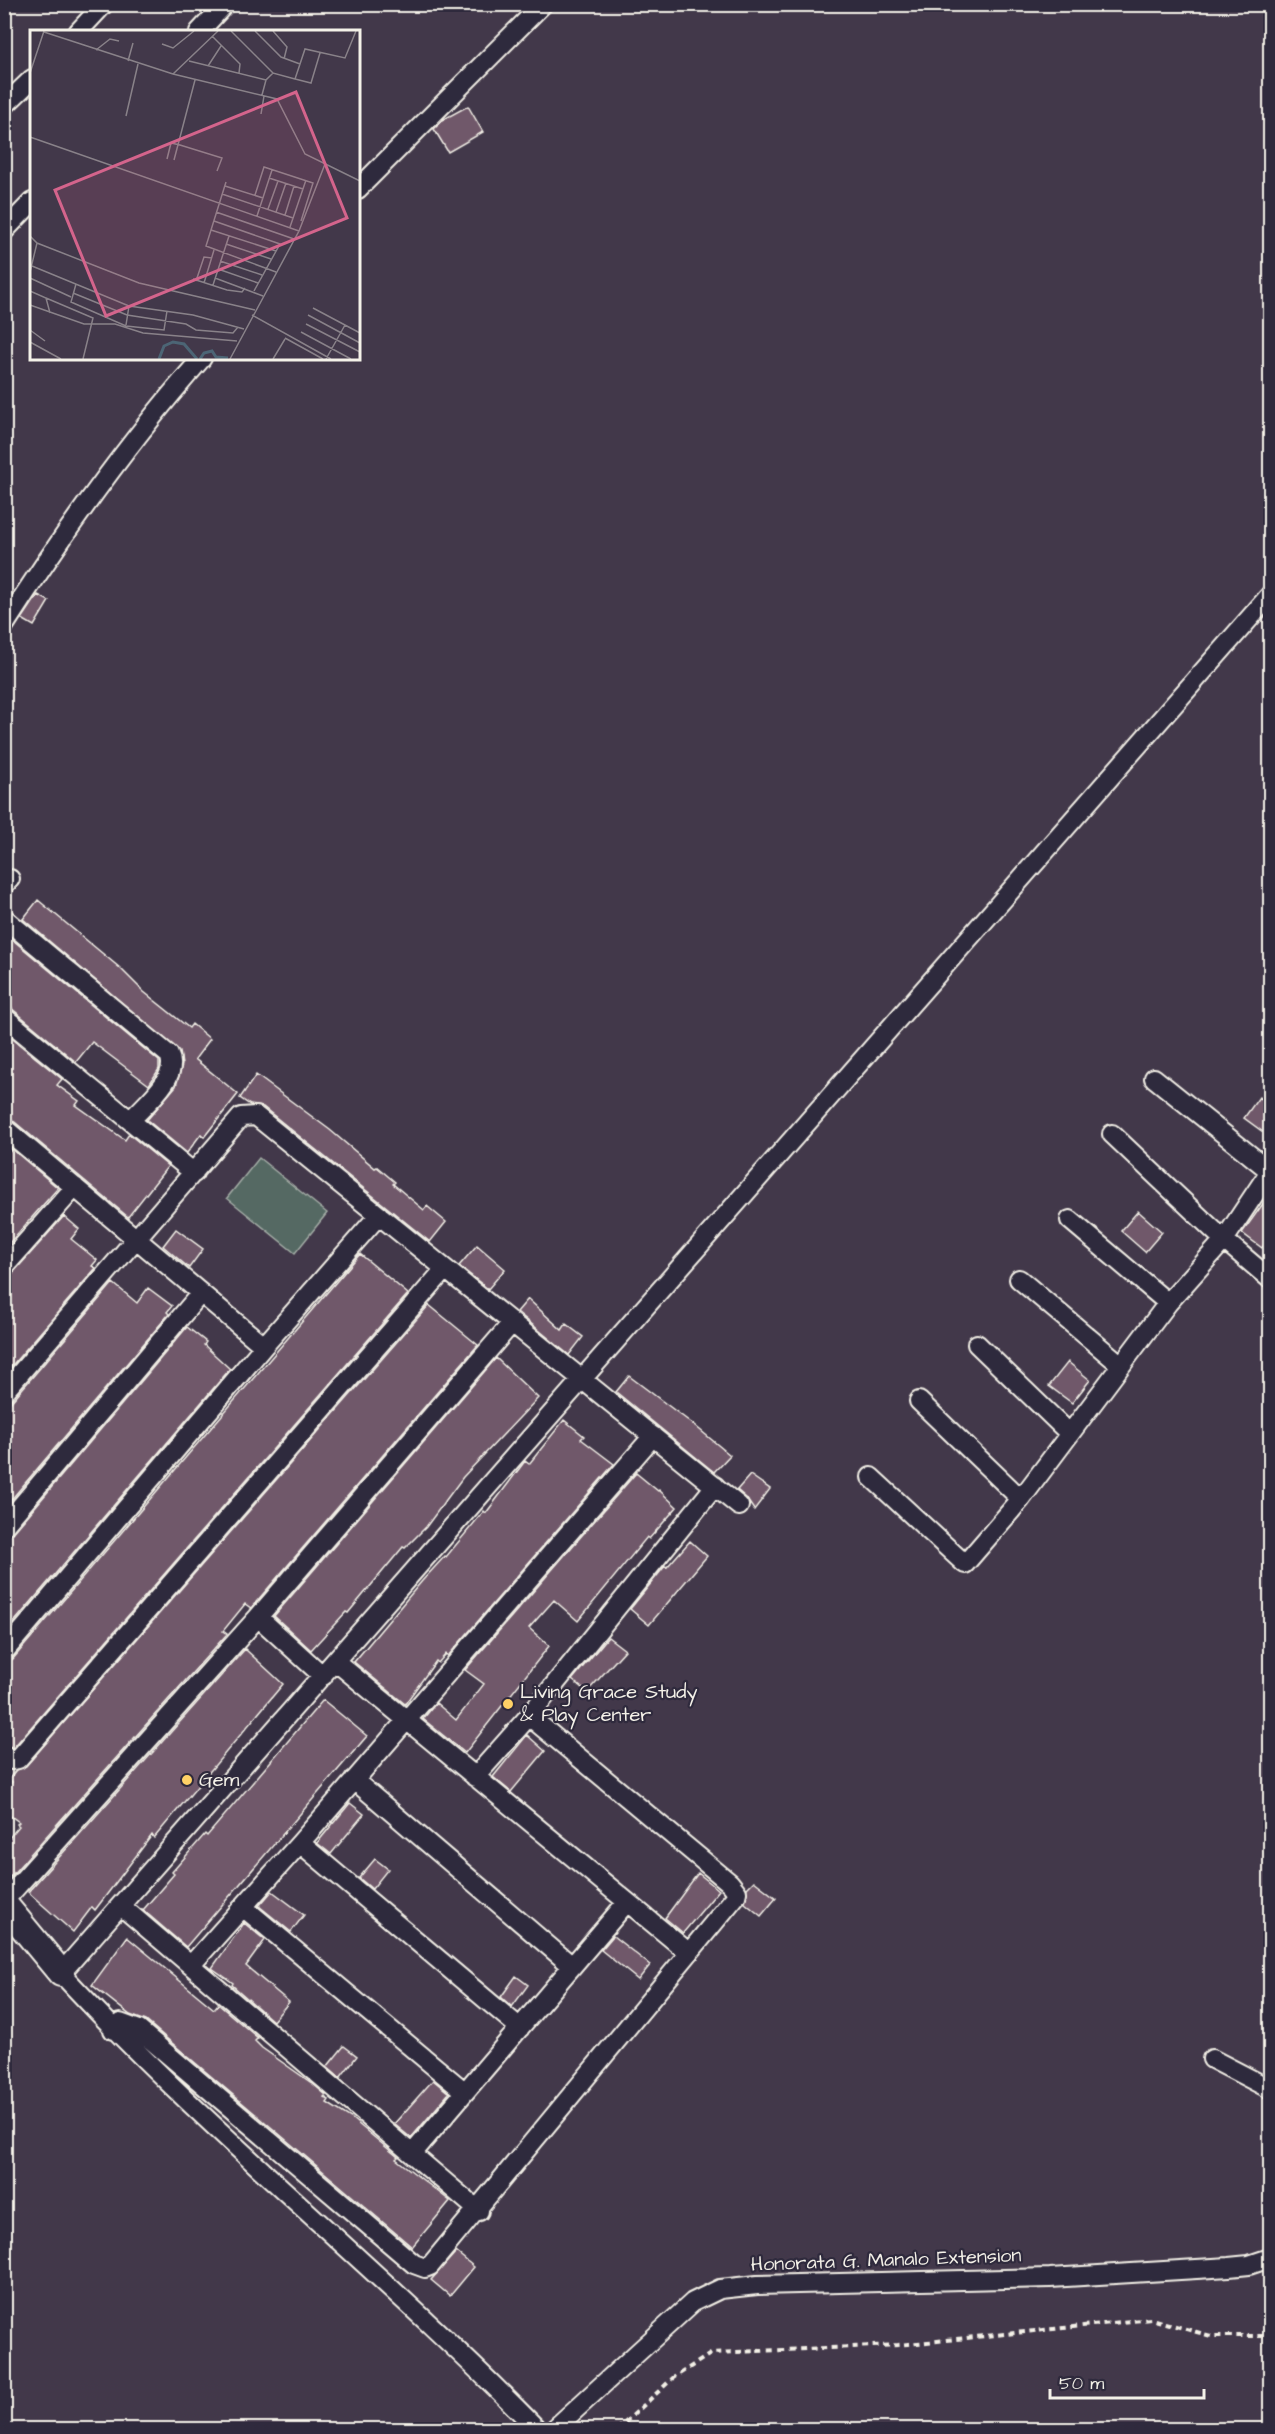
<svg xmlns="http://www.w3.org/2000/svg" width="1275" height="2434" viewBox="0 0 1275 2434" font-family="'Architects Daughter',sans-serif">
<rect width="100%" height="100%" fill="#42384a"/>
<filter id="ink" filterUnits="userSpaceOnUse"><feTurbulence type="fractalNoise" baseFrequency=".0167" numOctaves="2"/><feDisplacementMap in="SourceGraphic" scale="12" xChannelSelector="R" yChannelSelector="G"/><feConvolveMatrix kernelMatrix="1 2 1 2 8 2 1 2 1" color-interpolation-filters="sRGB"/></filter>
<g filter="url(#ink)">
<!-- green -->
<path fill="#546964" stroke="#a4ada6" stroke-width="1.5" d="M 259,1158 L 327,1213 L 295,1253 L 227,1198 Z"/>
<!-- building -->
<path fill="#6f586a" stroke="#f4f1e8" stroke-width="1.5" d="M 468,106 L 483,132 L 448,152 L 434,129 L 444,119 Z
M 38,595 L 49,601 L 34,626 L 22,619 Z
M 38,900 L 120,968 L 144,992 L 189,1028 L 192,1024 L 210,1039 L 195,1059 L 238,1094 L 204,1137 L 201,1134 L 187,1153 L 147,1120 L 176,1086 L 182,1065 L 180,1052 L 23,919 Z
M 8,936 L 159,1061 L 159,1069 L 149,1085 L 92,1042 L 76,1062 L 11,1008 L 4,1006 L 4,941 Z
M 4,1032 L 62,1079 L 57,1085 L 79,1101 L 76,1105 L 125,1140 L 129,1134 L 168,1166 L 128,1217 L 11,1119 L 4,1117 Z
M 256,1075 L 330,1130 L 375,1168 L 377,1167 L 395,1182 L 393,1184 L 424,1210 L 427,1206 L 446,1222 L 430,1242 L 263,1107 L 250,1105 L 240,1098 Z
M 1259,1097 L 1270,1105 L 1270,1137 L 1244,1118 Z
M 12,1149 L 58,1188 L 4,1249 L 4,1158 Z
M 1270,1194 L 1270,1237 L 1262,1248 L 1242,1233 Z
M 1138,1211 L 1162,1232 L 1145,1252 L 1121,1231 Z
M 64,1216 L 79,1229 L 71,1239 L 97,1260 L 92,1266 L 96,1268 L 8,1370 L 4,1367 L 4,1278 L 12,1274 Z
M 176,1229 L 203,1249 L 189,1268 L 163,1246 Z
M 477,1245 L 505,1269 L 488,1289 L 459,1266 Z
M 360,1254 L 408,1294 L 13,1748 L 9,1746 L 4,1742 L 4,1663 L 13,1659 Z
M 113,1283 L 137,1303 L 148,1288 L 172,1306 L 167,1312 L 169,1314 L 4,1508 L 4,1410 Z
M 528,1299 L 562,1330 L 566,1324 L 583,1337 L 569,1355 L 517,1312 Z
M 429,1305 L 478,1345 L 251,1608 L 245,1604 L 223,1631 L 227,1634 L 10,1877 L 4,1873 L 4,1844 L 19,1826 L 17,1824 L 19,1822 L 4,1811 L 4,1792 L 12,1782 L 9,1779 L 15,1771 L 26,1766 Z
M 187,1327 L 206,1342 L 204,1345 L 230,1369 L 4,1634 L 4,1537 L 13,1533 Z
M 496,1358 L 538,1398 L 463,1477 L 426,1527 L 405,1548 L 403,1547 L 348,1613 L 346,1612 L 311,1650 L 274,1616 Z
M 1068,1362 L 1090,1380 L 1072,1403 L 1049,1386 Z
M 629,1376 L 694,1425 L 730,1455 L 714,1472 L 616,1392 Z
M 564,1420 L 584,1436 L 581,1439 L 614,1464 L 448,1656 L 446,1654 L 438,1663 L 436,1661 L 405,1704 L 354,1662 L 422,1581 L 445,1556 L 446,1557 L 484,1511 L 486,1513 L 525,1461 L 529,1464 Z
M 636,1473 L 658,1491 L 659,1490 L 677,1507 L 649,1539 L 647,1537 L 578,1621 L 554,1600 L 529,1628 L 549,1646 L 465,1753 L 423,1719 L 436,1703 L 456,1720 L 484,1684 L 465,1670 Z
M 750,1475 L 770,1489 L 754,1510 L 746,1498 L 737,1490 Z
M 690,1541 L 707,1556 L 649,1625 L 630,1609 L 665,1566 L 667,1567 Z
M 608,1637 L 625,1650 L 587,1692 L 572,1680 Z
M 245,1649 L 283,1684 L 154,1838 L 152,1835 L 95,1910 L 92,1907 L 73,1932 L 28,1892 Z
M 323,1700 L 367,1736 L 186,1947 L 143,1910 L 174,1874 L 172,1872 L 205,1834 L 207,1836 Z
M 527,1735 L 545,1751 L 511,1792 L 493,1777 Z
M 350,1803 L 364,1814 L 331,1854 L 317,1843 Z
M 375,1859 L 388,1869 L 372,1889 L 359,1878 Z
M 698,1873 L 719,1890 L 683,1933 L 665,1918 Z
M 754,1881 L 776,1898 L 761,1916 L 745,1903 L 747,1888 Z
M 272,1891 L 304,1915 L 291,1932 L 259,1906 Z
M 244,1923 L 265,1940 L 246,1966 L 289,2002 L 273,2021 L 232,1985 L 233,1983 L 212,1968 Z
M 613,1936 L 650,1965 L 638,1980 L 601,1950 Z
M 127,1937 L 214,2009 L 218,2004 L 258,2038 L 255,2041 L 262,2048 L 313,2084 L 326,2095 L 324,2097 L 329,2100 L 327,2103 L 351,2118 L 398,2157 L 396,2159 L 450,2201 L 412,2247 L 146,2021 L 130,2015 L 92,1985 Z
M 516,1976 L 528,1985 L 512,2007 L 501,1997 Z
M 344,2046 L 357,2056 L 340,2078 L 327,2067 Z
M 433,2080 L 449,2093 L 411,2138 L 394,2124 Z
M 456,2252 L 474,2267 L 450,2296 L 431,2280 Z"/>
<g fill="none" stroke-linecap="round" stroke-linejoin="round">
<!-- street casing -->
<g stroke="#f4f1e8" stroke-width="22">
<path id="street" d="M 78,32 L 104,4
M 199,32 L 225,4
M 4,106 L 32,79
M 358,189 L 543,4
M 4,231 L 32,202
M 4,626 C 64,532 128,442 202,358
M 4,885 L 10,879
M 4,918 L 169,1055 C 180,1077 145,1104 131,1120
M 4,1017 L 194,1173
M 4,1128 L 264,1346
M 1112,1134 L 1224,1240 L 1270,1279
M 1070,1220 L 1168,1303
M 4,1267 L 75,1187
M 1019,1279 L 1121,1365
M 977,1344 L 1069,1433
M 4,1392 L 241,1117 L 256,1116 L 739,1506
M 919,1401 L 1021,1499
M 871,1477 L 965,1564 L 1021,1499 L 1168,1303 L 1224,1240 L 1270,1171 L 1154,1078
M 4,1526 L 201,1293
M 258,1617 L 323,1676
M 4,1652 L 264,1346 L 379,1215
M 335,1661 L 688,1952
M 4,1756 L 12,1760 L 18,1759 L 445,1269
M 475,1777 L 529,1716 L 715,1486
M 354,1780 L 572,1966
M 300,1843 L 520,2028
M 4,1901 L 258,1617 L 512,1323
M 121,1906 L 479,2211
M 243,1907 L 465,2092
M 191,1965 L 300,1843 L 653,1436
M 113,2030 L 120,2023 L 139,2030 L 414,2264 L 425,2268 L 430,2266 L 736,1896 L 737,1892 L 730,1883 L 529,1716
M 1212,2059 L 1270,2089
M 412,2154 L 627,1902
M 538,2430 C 384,2272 210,2135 61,1973 L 1270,595
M 553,2430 L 693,2302 L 720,2289 L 757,2285 L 1050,2278 L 1229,2267 L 1249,2265 L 1270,2258"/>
</g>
<!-- secondary casing -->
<g stroke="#f4f1e8" stroke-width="30">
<path id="secondary" d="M 4,1904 L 61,1973"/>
</g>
<!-- path -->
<path stroke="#f4f1e8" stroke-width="4" stroke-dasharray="6 4.5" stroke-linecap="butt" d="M 617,2430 L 673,2378 L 712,2353 L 898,2345 L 1151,2319 L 1211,2336 L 1268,2336 L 1270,2333"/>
<!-- street -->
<use href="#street" stroke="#2f2a3d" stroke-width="18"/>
<!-- secondary -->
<use href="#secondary" stroke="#2f2a3d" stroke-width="26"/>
</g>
</g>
<!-- markers -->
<g fill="#ffd166" stroke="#2f2a3d" stroke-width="2">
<circle cx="508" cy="1704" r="6"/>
<circle cx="187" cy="1780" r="6"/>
</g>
<g text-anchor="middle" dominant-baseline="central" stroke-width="4.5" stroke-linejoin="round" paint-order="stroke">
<!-- poi labels -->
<g font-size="20" fill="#f4f1e8" stroke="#2f2a3d" text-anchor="start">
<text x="520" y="1692">Living Grace Study<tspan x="520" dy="23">&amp; Play Center</tspan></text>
<text x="199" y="1780">Gem</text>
</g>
<!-- street labels -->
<g font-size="20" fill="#f4f1e8" stroke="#2f2a3d">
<text transform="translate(886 2260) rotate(-2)">Honorata G. Manalo Extension</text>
</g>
</g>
<!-- overview -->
<g transform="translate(30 30)">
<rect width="330" height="330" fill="#42384a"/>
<path fill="none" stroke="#4c6575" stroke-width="3" d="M 129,329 L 134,316 L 143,312 L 154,314 L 167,329M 170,329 L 174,323 L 182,321 L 186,327 L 198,328"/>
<path fill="none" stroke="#898289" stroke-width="1.5" d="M 201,1 L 243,43M 225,1 L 251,27 L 270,34M 243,1 L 257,17 L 254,29M 14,2 L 143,44 L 247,69 L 275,124 L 330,151M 182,6 L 210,34 L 209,43M 132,14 L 143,18 L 164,1M 66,20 L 80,9 L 89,11M 290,23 L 281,53 L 265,49 L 275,19 L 315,28 L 326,1M 98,31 L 103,13M 159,31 L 236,50M 178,36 L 191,16M 0,43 L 14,1M 143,44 L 188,1M 232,65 L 236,50 L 243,43 L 265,49M 231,84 L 234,66M 96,86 L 108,34M 0,107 L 269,201M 137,129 L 141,113 L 150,115 L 192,128 L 187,141M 144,130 L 165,50M 239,148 L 273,159M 196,152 L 176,216 L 246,242M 195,156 L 233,168M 192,164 L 263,188M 225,165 L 234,137 L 283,153 L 271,191M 238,179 L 248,151M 186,182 L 264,209M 246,182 L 256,153M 255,185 L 264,156M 227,186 L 242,140M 184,191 L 250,214 L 224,261M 260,197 L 276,150M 181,200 L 246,221M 0,206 L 7,213 L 109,253 L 225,280M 196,214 L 241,229M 190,231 L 232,245M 2,236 L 99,276 L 163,285 L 214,299M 188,239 L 228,253M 0,242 L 7,213M 0,248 L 41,267M 185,248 L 233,266M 163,249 L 197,260 L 212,262 L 215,258M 166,251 L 174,227 L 182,228M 174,253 L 184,220M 46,254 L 41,272 L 96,296 L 134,300 L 137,281M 183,255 L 199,206M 0,261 L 16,268 L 20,283M 43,263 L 97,285 L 156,294 L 166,300 L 203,303 L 208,297M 16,268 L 63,288 L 53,329M 0,275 L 54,294 L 85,294 L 113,303 L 207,311M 283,278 L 330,303M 222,285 L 301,329M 278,285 L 330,313M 276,294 L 330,322M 96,295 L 99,276M 0,300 L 15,311M 271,302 L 321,329M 255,308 L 293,329M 0,312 L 31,329M 200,329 L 269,201 L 295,134M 243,329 L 255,309M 296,329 L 315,295"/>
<path fill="#d4648c" fill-opacity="0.15" stroke="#d4648c" stroke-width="3" d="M 266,62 L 317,188 L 76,286 L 25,160 Z"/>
<rect width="330" height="330" fill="none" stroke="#f4f1e8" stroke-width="3"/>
</g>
<!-- margin -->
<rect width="1275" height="2434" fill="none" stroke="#2f2a3d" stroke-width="24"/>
<rect x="12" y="12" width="1251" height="2410" fill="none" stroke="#f4f1e8" stroke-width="2" filter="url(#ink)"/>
<!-- scale -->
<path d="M1050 2389v9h154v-9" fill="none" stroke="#f4f1e8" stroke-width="3"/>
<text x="1059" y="2389" font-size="18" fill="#f4f1e8" stroke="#2f2a3d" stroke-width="4.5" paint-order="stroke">50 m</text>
</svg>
